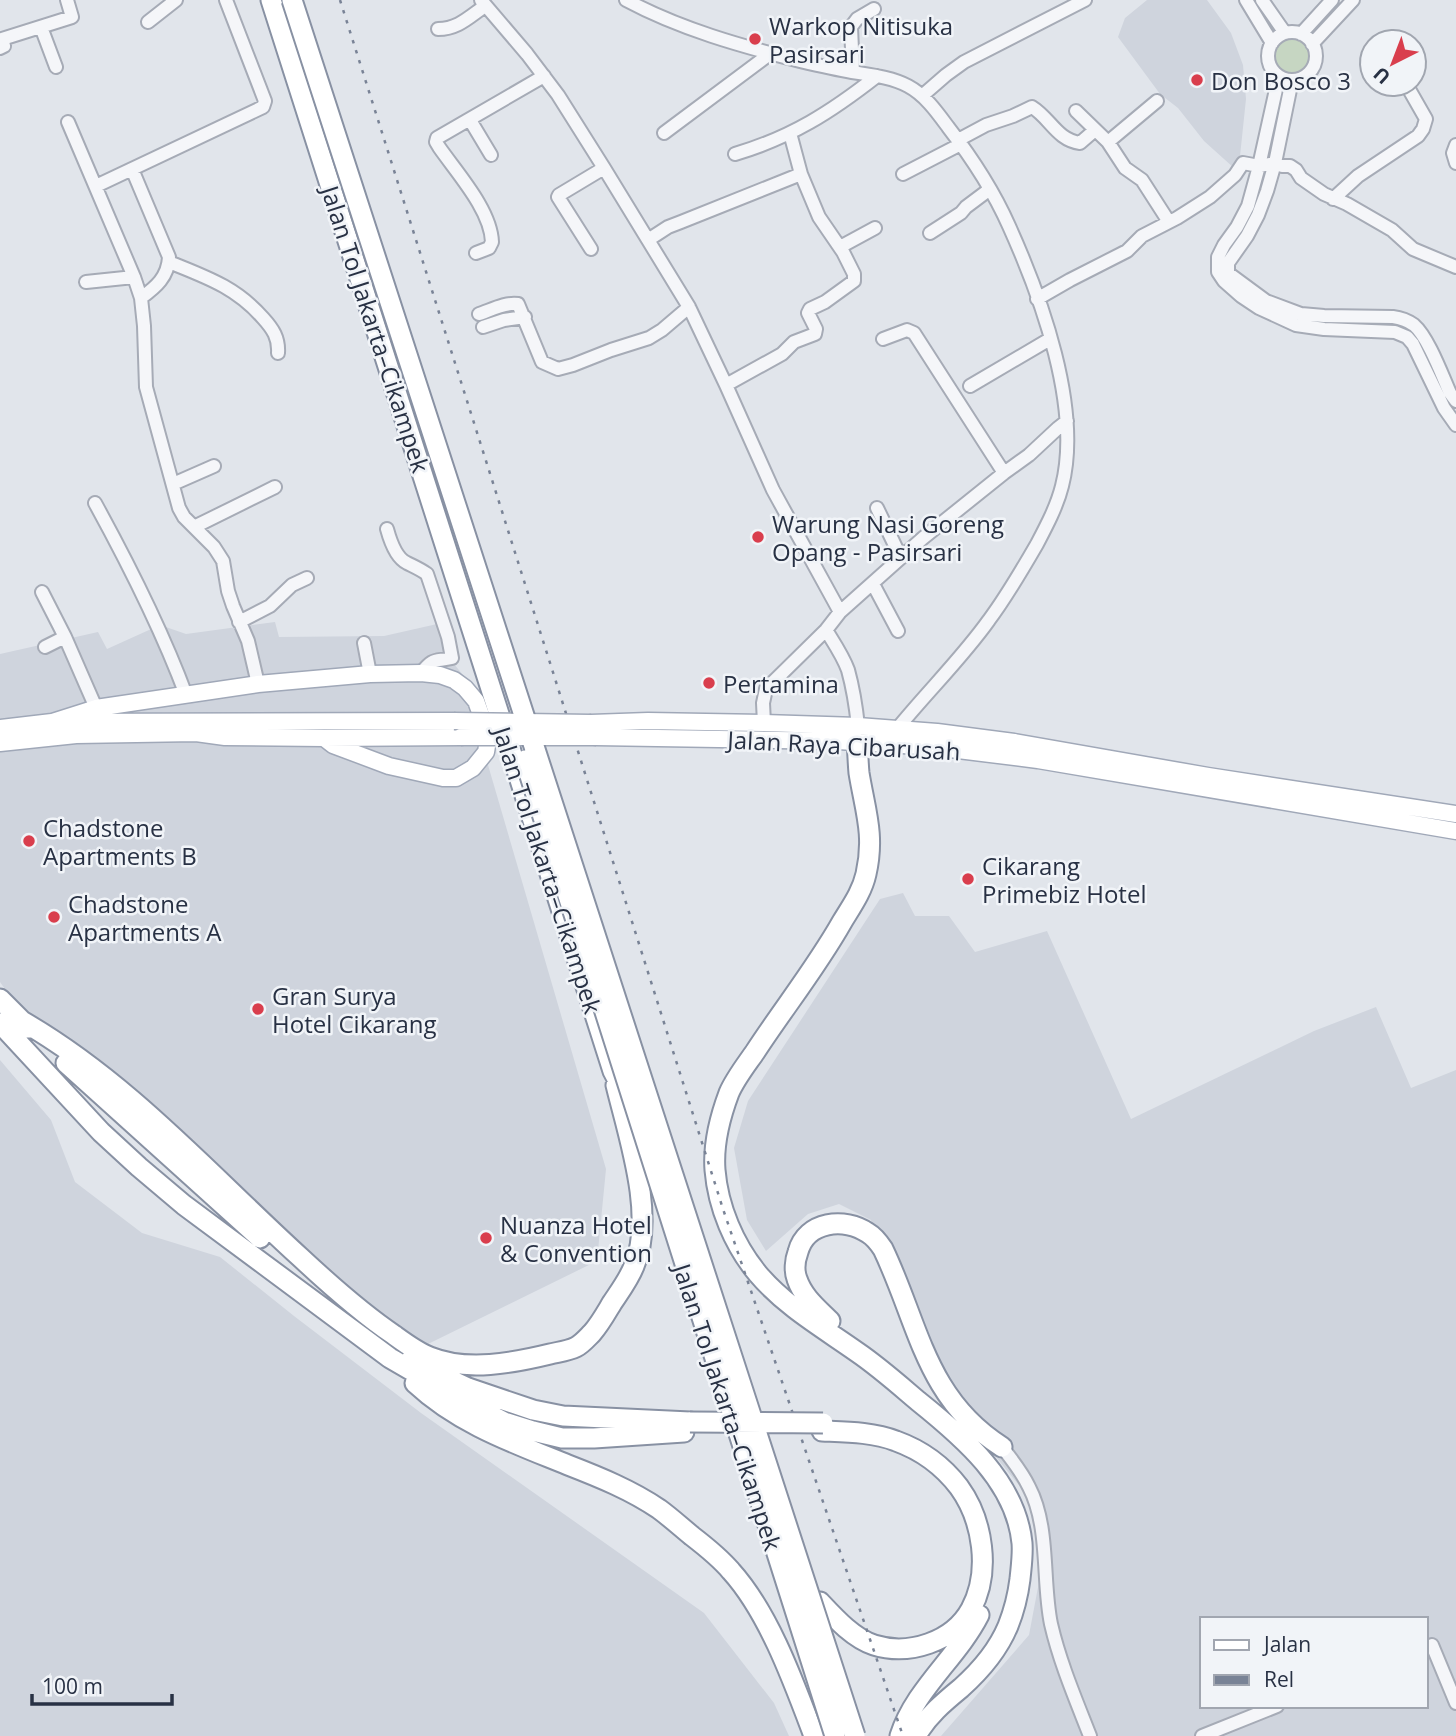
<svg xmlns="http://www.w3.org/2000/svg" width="1456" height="1736" viewBox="0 0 1456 1736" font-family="'Open Sans',sans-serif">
<rect width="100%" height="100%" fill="#e1e5eb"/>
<!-- built -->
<path fill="#cfd4dd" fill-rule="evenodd" d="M 1147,0 L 1207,0 L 1231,33 L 1243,65 L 1246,99 L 1240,156 L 1234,168 L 1204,141 L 1178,108 L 1160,94 L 1118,37 L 1125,18 Z
M 275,622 L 279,637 L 384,636 L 446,622 L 454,664 L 485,702 L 491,745 L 488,765 L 606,1169 L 597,1261 L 428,1344 L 406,1333 L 343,1284 L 160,1114 L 12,999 L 0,982 L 0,654 L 98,632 L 107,649 L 160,625 L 186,634 Z
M 903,893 L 915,916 L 949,916 L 975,952 L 1047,931 L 1131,1119 L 1314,1031 L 1376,1007 L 1411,1088 L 1456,1070 L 1456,1736 L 941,1736 L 1029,1635 L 1042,1566 L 1027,1495 L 947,1397 L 903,1300 L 871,1220 L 839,1204 L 808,1214 L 766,1251 L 747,1220 L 734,1148 L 748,1101 L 880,899 ZM 1202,1619 L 1426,1619 L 1426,1706 L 1202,1706 Z
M 0,1060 L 51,1120 L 75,1182 L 142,1233 L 220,1257 L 294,1316 L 421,1413 L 704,1613 L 774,1703 L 789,1736 L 0,1736 Z"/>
<!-- green -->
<path fill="#c6d6c2" d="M1272 57a20 20 0 1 1 40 0a20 20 0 1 1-40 0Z"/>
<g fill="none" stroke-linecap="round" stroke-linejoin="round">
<!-- minor casing -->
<g stroke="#a6abb6" stroke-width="16">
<path id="minor" d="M 481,0 L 527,54 L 558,95 L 604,168 L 689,307 L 726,385 L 773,490 L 840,612
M 626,0 C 680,29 741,46 800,61 C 817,65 834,69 852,72 C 870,75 891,77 908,86 C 925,95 937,112 948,127 C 972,158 993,190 1009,226 C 1041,297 1082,408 1062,486 C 1057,506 1047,525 1037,544 C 1022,570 1007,596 989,620 C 962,658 927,692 897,729
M 1246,0 L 1272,43
M 1262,0 L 1285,33
M 148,22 L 176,0
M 41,27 L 56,67
M 438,29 C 458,29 469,17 485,6
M1268 56a24 24 0 1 1 48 0a24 24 0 1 1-48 0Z
M 1301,34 L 1332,0
M 1312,44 L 1353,0
M 0,48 L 4,46 L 2,39 L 72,17 L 67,0
M 853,72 L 851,27 L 857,19 L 874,9
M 1279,76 L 1259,166 L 1248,206 L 1237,227 L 1224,245 L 1218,257 L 1218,272 L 1224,281 L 1241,296 L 1259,308 L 1296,325 L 1324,329 L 1395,332 L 1407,337 L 1413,344 L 1444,408 L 1456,425
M 1292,80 L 1275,163 L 1267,191 L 1258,215 L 1247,236 L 1228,263 L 1228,273 L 1266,301 L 1301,314 L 1324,316 L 1393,317 C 1401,318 1407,320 1414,325 C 1428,337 1442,375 1450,393 L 1456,401
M 923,95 L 946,75 L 964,62 L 1085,0
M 1076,111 L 1108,142 L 1125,168 L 1142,180 L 1169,222
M 470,120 L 491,155
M 68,122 L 134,277 L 141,298 L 144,326 L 146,387 L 179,508 L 184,517 L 214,547 L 223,561 L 228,591 L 233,606 L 248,641 L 258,684
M 664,133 L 771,53
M 958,140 L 986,125 L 1013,116 L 1032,107 C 1050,118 1057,140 1080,143 L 1095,130
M 1108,142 L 1157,101
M 1456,145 L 1453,153 L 1456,163
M 735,154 C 792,137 831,112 877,76
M 132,169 L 169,257 C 168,277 156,287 141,298
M 903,174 L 961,144
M 96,186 L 263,107 L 265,101 L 226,0
M 1333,199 L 1358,176 L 1418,136 L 1423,129 L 1426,119 L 1406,84
M 930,233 L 961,213 L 966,207 L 990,189
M 648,240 L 668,227 L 681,222 L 801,174
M 840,247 L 875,228
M 591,249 L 558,197 L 559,195 L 604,168
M 476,253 L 489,248 L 492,242 C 491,210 457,173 439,147 L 436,142 L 437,138 L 544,76
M 169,262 C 206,277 236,287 263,318 C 273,329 279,338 278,353
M 86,282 L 134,277
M 1037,299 L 1070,280 L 1127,251 L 1142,236 L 1177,218 L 1210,197 L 1235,175 L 1243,163 L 1259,166 L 1275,163 L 1282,166 L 1290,166 L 1296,170 L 1301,178 L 1324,194 L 1347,204 L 1392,230 L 1413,249 L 1456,267
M 479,314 C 491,310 506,302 518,304 L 542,362 L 558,369 L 573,365 L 611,350 L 649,338 L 662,330 L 689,307
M 483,327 L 504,320 L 525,317
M 883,339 L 907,330 L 914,333 L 1004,473
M 726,385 L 782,354 L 794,342 L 815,334 L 816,329 L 808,313 L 810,309 L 825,302 L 854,281 L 854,274 L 843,252 L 819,217 L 801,174 L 790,133
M 970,386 L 1050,339
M 173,484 L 214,466
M 95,503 C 129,565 161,628 186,695
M 877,508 L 901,558
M 194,527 L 275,487
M 387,529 C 390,540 396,558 407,563 C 415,567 420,569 427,574 L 448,637 L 452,658 C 434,662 434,657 421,673
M 873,584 L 898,631
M 42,592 L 65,637 L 96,708
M 239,622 L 270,606 L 292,585 L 307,578
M 826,630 C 834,643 843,656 848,670 C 853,688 856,707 858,726
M 364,643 L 370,674
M 45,647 L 65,637
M 764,723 L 763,703 L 766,689 L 826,630 L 840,612 L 923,538 L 1004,473 L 1029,455 L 1058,428 L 1067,421
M 1002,1447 C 1012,1460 1022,1472 1029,1487 C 1050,1527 1042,1581 1051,1624 C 1060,1663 1076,1700 1090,1736
M 1426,1648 L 1432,1645 L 1456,1703
M 1202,1736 L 1277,1706"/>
</g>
<!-- major casing -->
<g stroke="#a0a8b8" stroke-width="19">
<path id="major" d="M 52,722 L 96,708 L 258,684 L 370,674 L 421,673 L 440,675 L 454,680 L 465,688 L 476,701 L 485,726 L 488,740 L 486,752 L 473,768 L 456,778 L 443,778 L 389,766 L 333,745 L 324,738
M 591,723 L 648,721 L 764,723 L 858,726 L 937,732 L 1014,742 L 1208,776 L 1456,814
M 0,728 L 52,722 L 454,721
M 596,737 L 838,741 L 934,747 L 1038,760 L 1456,831
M 0,743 L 76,735 L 196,733 L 225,737 L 324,738 L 461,737"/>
</g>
<!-- highway casing -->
<g stroke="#8891a3" stroke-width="23">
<path id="highway" d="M 271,0 L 613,1071 L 626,1096
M 857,743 C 858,753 858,763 859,773 C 865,810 875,835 866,874 C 862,892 851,907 842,922 C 816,968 783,1009 755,1052 C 746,1065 735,1079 729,1093 C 720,1117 713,1144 715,1170 C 718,1207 734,1245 758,1274 C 785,1306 823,1328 857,1352 C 879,1367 898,1384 918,1401 C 963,1437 1016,1482 1022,1543 C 1023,1555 1021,1568 1020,1579 C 1018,1595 1014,1611 1008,1626 C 998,1650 980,1671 961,1688 C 944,1702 927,1716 916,1736
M 0,999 L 29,1028
M 22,1021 C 128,1082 210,1175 300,1257 C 330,1285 360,1312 394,1335 C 405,1343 417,1352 430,1357 C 467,1372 513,1363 550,1354 C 558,1352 568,1351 576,1347 C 582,1344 587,1338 592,1333 C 600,1324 606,1313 612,1303 C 620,1291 629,1279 634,1266 C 656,1217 628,1135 616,1085
M 0,1023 L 101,1132 L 139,1167 L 184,1205 L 390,1358 L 471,1405 L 504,1422 L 533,1431 L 562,1438 L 594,1438 L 684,1432
M 66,1063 L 260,1238
M 830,1321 C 817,1308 803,1297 797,1279 C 794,1271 795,1260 798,1252 C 806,1221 845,1217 868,1233 C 875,1237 879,1243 883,1249 C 919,1324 925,1398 1002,1447
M 412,1358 L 436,1373 L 468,1388 L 533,1410 L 563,1416 L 690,1422
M 415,1383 C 459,1424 514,1443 568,1465 C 599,1477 631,1490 659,1509 C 670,1517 681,1527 692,1536 C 705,1546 720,1558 731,1571 C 769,1613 794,1683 814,1736
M 820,1602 C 835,1618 853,1638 874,1645 C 909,1656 953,1642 971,1609 C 991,1572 983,1520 959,1487 C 943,1466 921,1450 896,1441 C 873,1432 846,1432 822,1431
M 900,1736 C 915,1689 957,1658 979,1615"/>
</g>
<!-- minor -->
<use href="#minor" stroke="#f5f6f9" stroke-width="12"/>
<!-- major -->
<use href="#major" stroke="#fff" stroke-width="16"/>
<!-- highway -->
<use href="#highway" stroke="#fff" stroke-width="19"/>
<!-- rail -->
<path stroke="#798396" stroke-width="2.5" stroke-dasharray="3.5 7" stroke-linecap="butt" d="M 340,0 L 723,1209 L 903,1736"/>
<!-- major-bridge casing -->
<g stroke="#a0a8b8" stroke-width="19" stroke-linecap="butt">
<path id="major-bridge" d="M 454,721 L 591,723
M 461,737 L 596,737"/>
</g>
<!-- highway-bridge casing -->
<g stroke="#8891a3" stroke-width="23" stroke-linecap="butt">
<path id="highway-bridge" d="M 292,0 L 855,1736
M 525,760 L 835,1736
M 690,1422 L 823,1423"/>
</g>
<!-- major-bridge -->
<use href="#major-bridge" stroke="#fff" stroke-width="16"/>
<!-- highway-bridge -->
<use href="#highway-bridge" stroke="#fff" stroke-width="19"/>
</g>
<!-- markers -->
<g fill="#d93e4d" stroke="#f1f4f8" stroke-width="2.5">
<circle cx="755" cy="39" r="7"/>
<circle cx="1197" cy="80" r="7"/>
<circle cx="758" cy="537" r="7"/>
<circle cx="709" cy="683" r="7"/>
<circle cx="29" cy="841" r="7"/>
<circle cx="968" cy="879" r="7"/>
<circle cx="54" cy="917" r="7"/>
<circle cx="258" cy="1009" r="7"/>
<circle cx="486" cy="1238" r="7"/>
</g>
<g text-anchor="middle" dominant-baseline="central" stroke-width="5" stroke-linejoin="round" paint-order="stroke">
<!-- poi labels -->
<g font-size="24" fill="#283144" stroke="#f1f4f8" text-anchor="start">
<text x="769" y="25">Warkop Nitisuka<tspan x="769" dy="28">Pasirsari</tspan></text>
<text x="1211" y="80">Don Bosco 3</text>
<text x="772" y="523">Warung Nasi Goreng<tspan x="772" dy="28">Opang - Pasirsari</tspan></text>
<text x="723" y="683">Pertamina</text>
<text x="43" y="827">Chadstone<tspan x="43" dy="28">Apartments B</tspan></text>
<text x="982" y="865">Cikarang<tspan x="982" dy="28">Primebiz Hotel</tspan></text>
<text x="68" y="903">Chadstone<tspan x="68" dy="28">Apartments A</tspan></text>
<text x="272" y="995">Gran Surya<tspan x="272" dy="28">Hotel Cikarang</tspan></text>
<text x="500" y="1224">Nuanza Hotel<tspan x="500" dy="28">&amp; Convention</tspan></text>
</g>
<!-- street labels -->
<g font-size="24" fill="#283144" stroke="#f1f4f8">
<text transform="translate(376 329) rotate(72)">Jalan Tol Jakarta–Cikampek</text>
<text transform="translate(844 745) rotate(3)">Jalan Raya Cibarusah</text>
<text transform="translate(548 870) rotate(72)">Jalan Tol Jakarta–Cikampek</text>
<text transform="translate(728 1407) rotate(72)">Jalan Tol Jakarta–Cikampek</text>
</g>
</g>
<!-- legend -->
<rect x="1200" y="1617" width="228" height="91" fill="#f1f4f8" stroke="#a1a6b0" stroke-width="2"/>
<rect x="1214" y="1640" width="35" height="10" fill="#ffffff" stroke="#a1a6b0" stroke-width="2"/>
<text x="1264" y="1652" font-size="21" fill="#283144">Jalan</text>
<rect x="1214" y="1675" width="35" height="10" fill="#798396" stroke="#a1a6b0" stroke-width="2"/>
<text x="1264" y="1687" font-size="21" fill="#283144">Rel</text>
<!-- north arrow -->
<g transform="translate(1393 63) rotate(222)"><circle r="33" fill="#f1f4f8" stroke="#a1a6b0" stroke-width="2"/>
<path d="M0-5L12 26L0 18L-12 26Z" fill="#d93e4d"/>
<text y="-10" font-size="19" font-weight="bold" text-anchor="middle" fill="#283144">U</text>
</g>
<!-- scale -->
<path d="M32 1694v10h140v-10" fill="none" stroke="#283144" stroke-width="3.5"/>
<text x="42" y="1694" font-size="21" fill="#283144" stroke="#f1f4f8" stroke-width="5" paint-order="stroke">100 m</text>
</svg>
